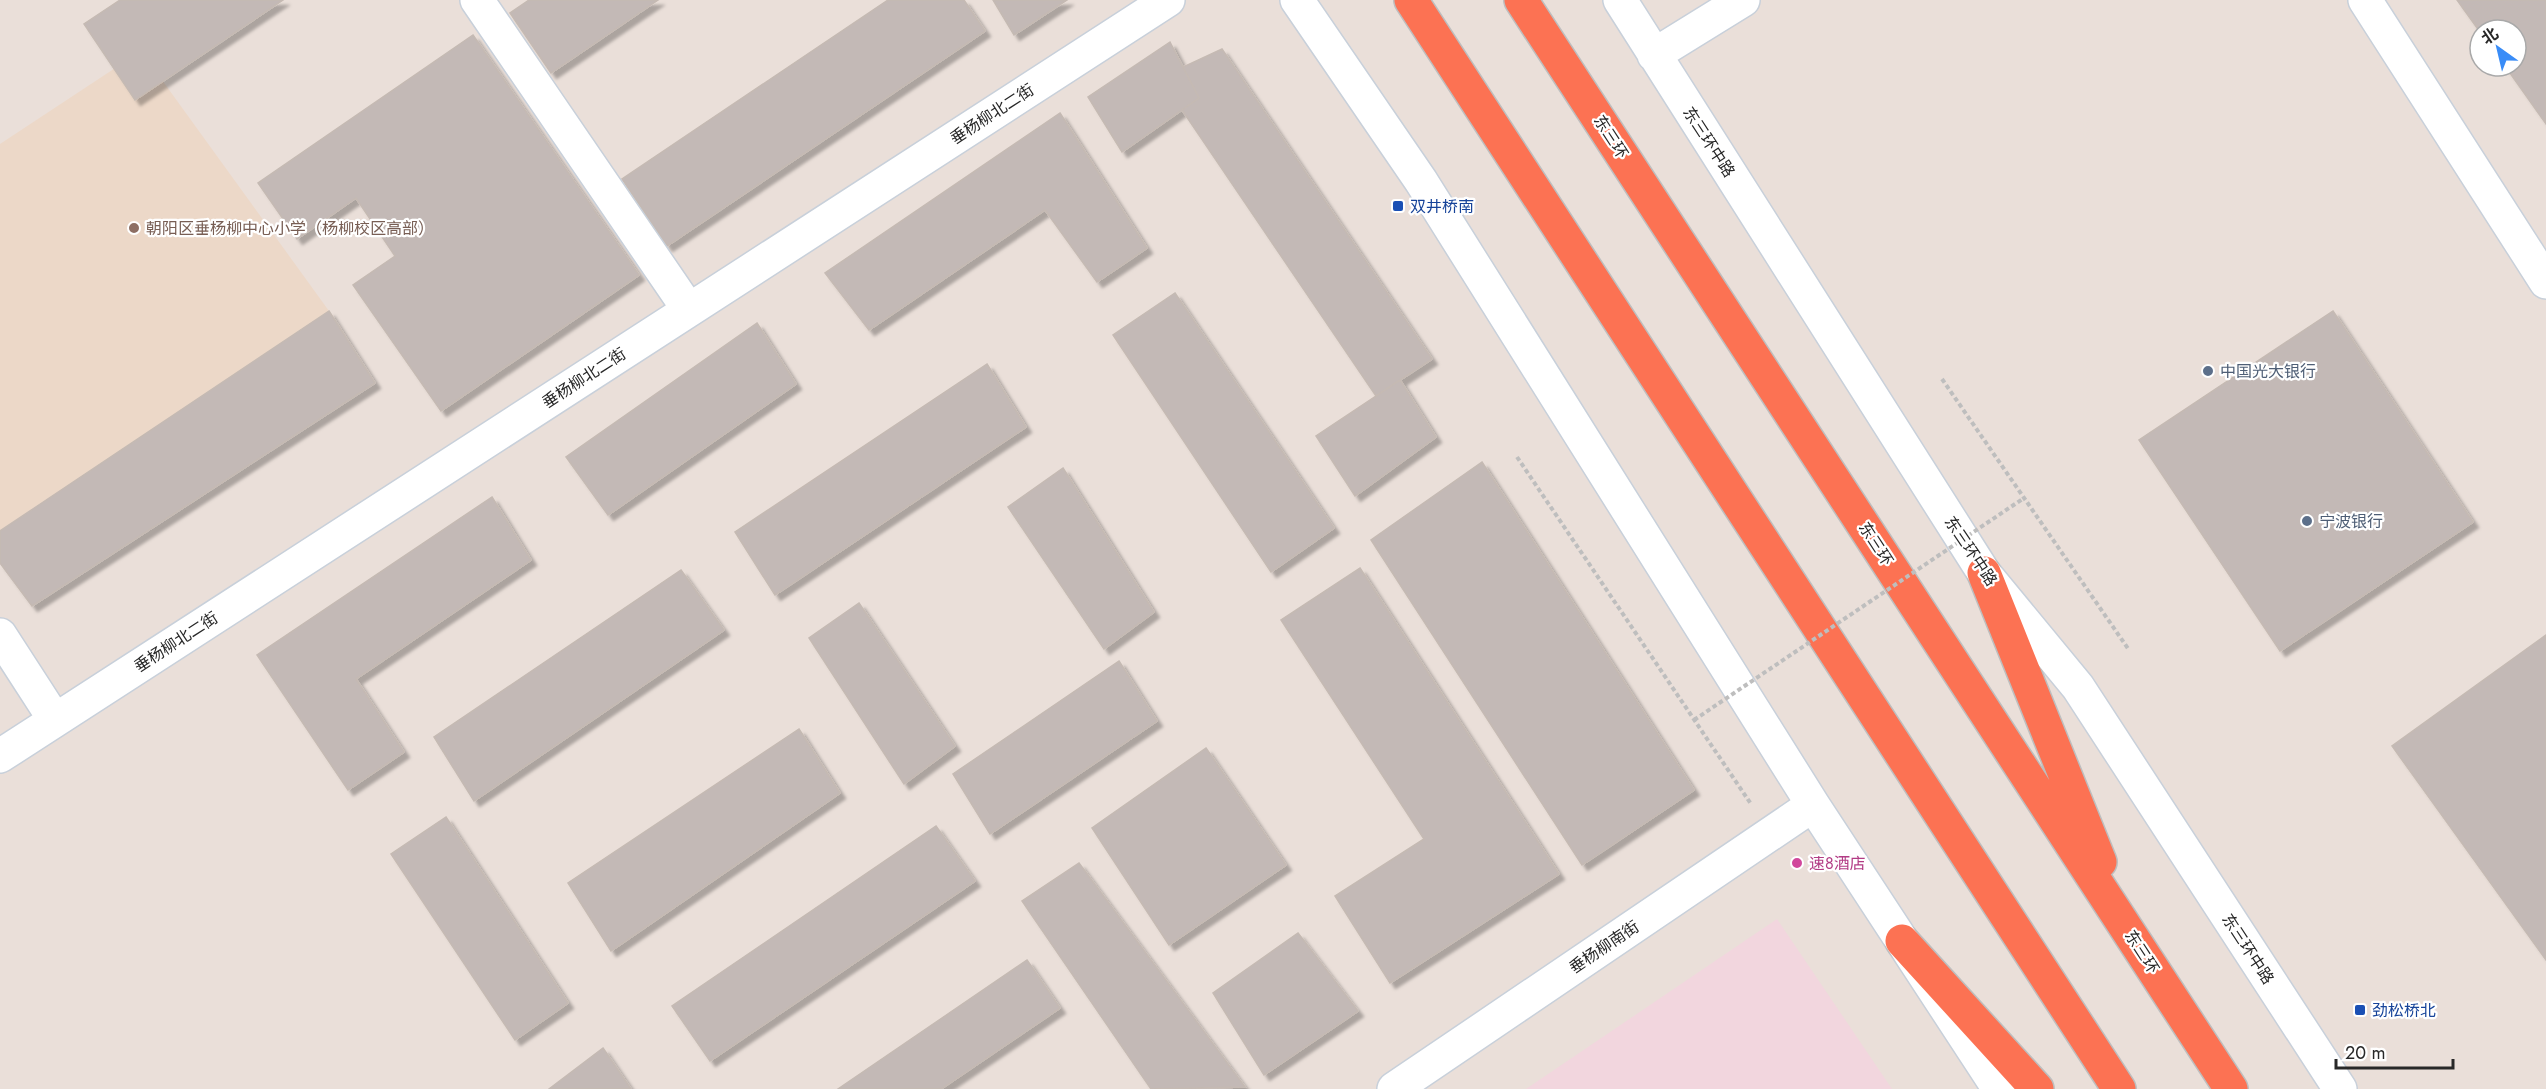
<svg xmlns="http://www.w3.org/2000/svg" width="2546" height="1089" viewBox="0 0 2546 1089" font-family="Jost,'Noto Sans SC',sans-serif">
<defs>
<filter id="shadow"><feDropShadow dx="5.5" dy="5.5" stdDeviation="1.5" flood-color="#0004"/></filter>
</defs>
<rect width="100%" height="100%" fill="#eadfd9"/>
<!-- education -->
<path fill="#ecd8c8" d="M 141,51 L 329,311 L 0,531 L 0,144 Z"/>
<!-- medical -->
<path fill="#f2d6de" d="M 1777,919 L 1892,1089 L 1526,1089 Z"/>
<!-- building -->
<path fill="#c3b9b6" stroke="#c5bab3" stroke-width="1.5" filter="url(#shadow)" d="M 120,0 L 283,0 L 135,100 L 84,24 Z
M 529,0 L 658,0 L 551,73 L 510,13 Z
M 888,0 L 964,0 L 985,31 L 667,246 L 622,179 Z
M 993,0 L 1067,0 L 1014,35 Z
M 2457,0 L 2546,0 L 2546,124 L 2505,66 L 2516,66 L 2516,30 L 2480,32 Z
M 473,35 L 639,275 L 441,411 L 353,285 L 395,256 L 356,198 L 297,239 L 258,183 Z
M 1170,42 L 1199,98 L 1122,152 L 1088,97 Z
M 1222,49 L 1432,359 L 1376,396 L 1182,110 L 1199,98 L 1183,67 Z
M 1060,113 L 1147,248 L 1097,282 L 1045,210 L 869,330 L 825,273 Z
M 1175,293 L 1334,528 L 1271,572 L 1113,335 Z
M 329,311 L 375,383 L 32,606 L 0,563 L 0,531 Z
M 2333,311 L 2473,522 L 2280,651 L 2139,440 Z
M 757,323 L 796,384 L 608,515 L 566,457 Z
M 987,364 L 1026,427 L 775,595 L 735,532 Z
M 1400,380 L 1436,437 L 1355,496 L 1316,436 Z
M 1482,462 L 1694,790 L 1582,865 L 1371,540 Z
M 1063,468 L 1154,612 L 1104,649 L 1008,507 Z
M 492,497 L 531,560 L 356,679 L 404,752 L 348,790 L 257,655 Z
M 1360,568 L 1559,874 L 1390,983 L 1335,896 L 1424,839 L 1281,620 Z
M 681,570 L 724,630 L 474,801 L 434,737 Z
M 859,603 L 955,746 L 904,784 L 809,638 Z
M 2546,635 L 2546,960 L 2392,746 Z
M 1119,661 L 1157,721 L 990,834 L 953,774 Z
M 799,729 L 840,793 L 611,951 L 568,883 Z
M 1206,748 L 1286,865 L 1169,945 L 1092,828 Z
M 446,817 L 568,1003 L 515,1040 L 391,854 Z
M 936,826 L 975,881 L 710,1061 L 672,1006 Z
M 1079,863 L 1245,1087 L 1151,1089 L 1022,901 Z
M 1298,933 L 1358,1011 L 1264,1075 L 1213,993 Z
M 1027,960 L 1060,1008 L 941,1089 L 838,1089 Z
M 603,1048 L 631,1089 L 549,1089 Z"/>
<g fill="none" stroke-linecap="round" stroke-linejoin="round">
<!-- minor casing -->
<g stroke="#c8d0da" stroke-width="36">
<path id="minor" d="M 477,0 L 689,310
M 1297,0 L 1421,181 L 1813,805 L 1999,1089
M 1620,0 L 1984,573 L 2078,687 L 2340,1089
M 2365,0 L 2546,282
M 1654,55 L 1743,0
M 0,635 L 55,720
M 0,756 L 1168,0
M 1394,1089 L 1813,805"/>
</g>
<!-- highway casing -->
<g stroke="#bebebe" stroke-width="36">
<path id="highway" d="M 1411,0 L 2119,1089
M 1521,0 L 2231,1089
M 1984,573 L 2100,862
M 1902,941 L 2037,1089"/>
</g>
<!-- path -->
<path stroke="#bebebe" stroke-width="4" stroke-dasharray="4.5 3" stroke-linecap="butt" d="M 1942,379 L 2129,650
M 1517,457 L 1751,804"/>
<!-- minor -->
<use href="#minor" stroke="#fff" stroke-width="33"/>
<!-- highway -->
<use href="#highway" stroke="#fc7253" stroke-width="33"/>
<!-- path-bridge -->
<path stroke="#bebebe" stroke-width="4" stroke-dasharray="4.5 3" stroke-linecap="butt" d="M 1694,720 L 2024,498"/>
</g>
<!-- markers -->
<g fill="#1a4fb4" stroke="#fff" stroke-width="2">
<rect x="1392" y="200" width="12" height="12" rx="3"/>
<rect x="2354" y="1004" width="12" height="12" rx="3"/>
</g>
<circle fill="#8d6e63" stroke="#fff" stroke-width="2" cx="134" cy="228" r="6"/>
<g fill="#5c6f8a" stroke="#fff" stroke-width="2">
<circle cx="2208" cy="371" r="6"/>
<circle cx="2307" cy="521" r="6"/>
</g>
<circle fill="#d1479c" stroke="#fff" stroke-width="2" cx="1797" cy="863" r="6"/>
<g text-anchor="middle" dominant-baseline="central" stroke-width="4.5" stroke-linejoin="round" paint-order="stroke">
<!-- street labels -->
<g font-size="16" fill="#282828" stroke="#fff">
<text transform="translate(992 114) rotate(-33)">垂杨柳北二街</text>
<text transform="translate(1611 137) rotate(57)">东三环</text>
<text transform="translate(1709 142) rotate(57)">东三环中路</text>
<text transform="translate(584 378) rotate(-33)">垂杨柳北二街</text>
<text transform="translate(1876 544) rotate(57)">东三环</text>
<text transform="translate(1971 551) rotate(56)">东三环中路</text>
<text transform="translate(176 642) rotate(-33)">垂杨柳北二街</text>
<text transform="translate(1604 947) rotate(-34)">垂杨柳南街</text>
<text transform="translate(2248 949) rotate(57)">东三环中路</text>
<text transform="translate(2142 952) rotate(57)">东三环</text>
</g>
<!-- transit labels -->
<g font-size="16" fill="#164399" stroke="#fff" text-anchor="start">
<text x="1410" y="206">双井桥南</text>
<text x="2372" y="1010">劲松桥北</text>
</g>
<!-- education labels -->
<g font-size="16" fill="#785e54" stroke="#fff" text-anchor="start">
<text x="146" y="228">朝阳区垂杨柳中心小学（杨柳校区高部）</text>
</g>
<!-- service labels -->
<g font-size="16" fill="#4e5e75" stroke="#fff" text-anchor="start">
<text x="2220" y="371">中国光大银行</text>
<text x="2319" y="521">宁波银行</text>
</g>
<!-- hotel labels -->
<g font-size="16" fill="#b23c85" stroke="#fff" text-anchor="start">
<text x="1809" y="863">速8酒店</text>
</g>
</g>
<!-- north arrow -->
<g transform="translate(2498 48) rotate(326)"><circle r="28" fill="#ffffff" stroke="#a9a9a9" stroke-width="1.5"/>
<path d="M0-4.5L10 22L0 15L-10 22Z" fill="#398cf7"/>
<text y="-9" font-size="16" font-weight="bold" text-anchor="middle" fill="#282828">北</text>
</g>
<!-- scale -->
<path d="M2336 1059v9h117v-9" fill="none" stroke="#282828" stroke-width="3"/>
<text x="2345" y="1059" font-size="18" fill="#282828" stroke="#ffffff" stroke-width="4.5" paint-order="stroke">20 m</text>
</svg>
